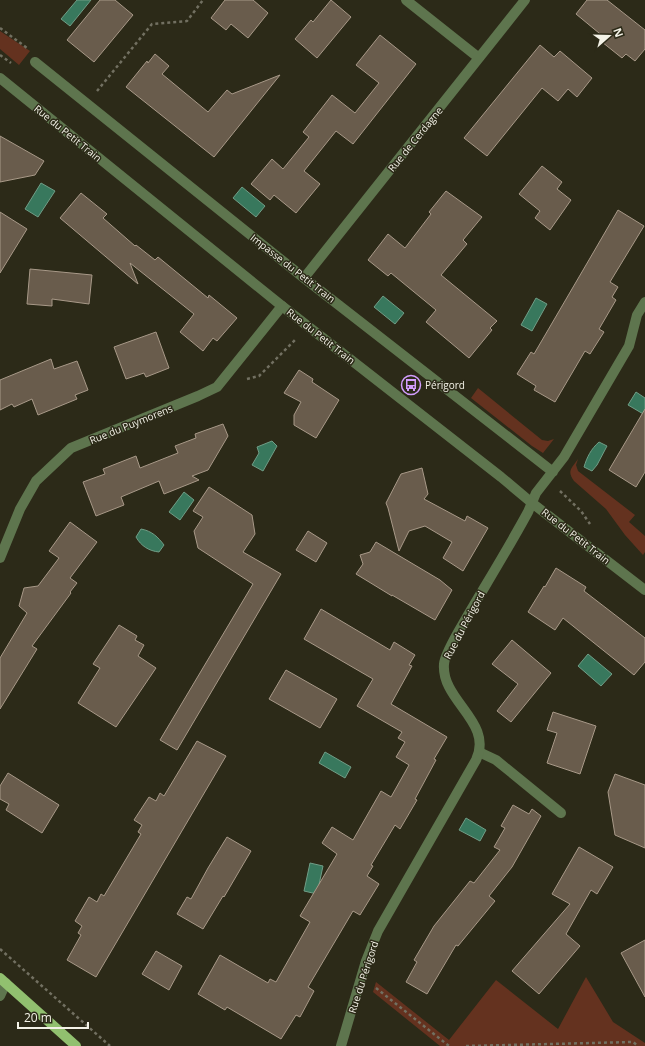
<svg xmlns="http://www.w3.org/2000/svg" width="645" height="1046" viewBox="0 0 645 1046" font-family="'Open Sans',sans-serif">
<rect width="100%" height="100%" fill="#2c2a18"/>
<!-- green -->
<path fill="#64321f" d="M 0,31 L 30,51 L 19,65 L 0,49 Z
M 478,388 L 542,440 L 548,441 L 554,439 L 543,453 L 532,446 L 471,398 Z
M 578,459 L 576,465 L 578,471 L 635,515 L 629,522 L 645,536 L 645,552 L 643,555 L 625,535 L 606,509 L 574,481 C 567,471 571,469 578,459 Z
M 586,977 L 613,1022 L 645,1043 L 645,1046 L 440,1046 L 373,992 L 376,982 L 449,1040 L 496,980 L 558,1029 Z"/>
<!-- water -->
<path fill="#38785d" stroke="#709d86" d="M 77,0 L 91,0 L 70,26 L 61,19 Z
M 41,183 L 55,191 L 38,217 L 25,209 Z
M 242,187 L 265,206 L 256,217 L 233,198 Z
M 383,296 L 404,313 L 395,324 L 374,307 Z
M 536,298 L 547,304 L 532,331 L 521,325 Z
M 636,392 L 645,398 L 645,415 L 628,405 Z
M 272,441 L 277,446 L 263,471 L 252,465 L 259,453 L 257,447 Z
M 599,442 L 607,446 L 597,465 L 592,471 L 584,467 C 587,457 591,449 599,442 Z
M 184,492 L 194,500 L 180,520 L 169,512 Z
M 141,529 C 152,531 158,537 164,545 L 159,552 C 149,551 141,546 136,537 Z
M 588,654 L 612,674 L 601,686 L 578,666 Z
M 325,752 L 351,767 L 345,778 L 319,763 Z
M 466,818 L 486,830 L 480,841 L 459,830 Z
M 310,863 L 323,866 L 317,894 L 304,891 Z"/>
<!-- building -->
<path fill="#695c4c" stroke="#a89988" d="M 100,0 L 115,0 L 133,15 L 94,62 L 67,40 Z
M 225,0 L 253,0 L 268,13 L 248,38 L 231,24 L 226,30 L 211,18 Z
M 331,0 L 351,17 L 317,58 L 295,39 L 311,20 L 313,22 Z
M 587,0 L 607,0 L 645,30 L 645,49 L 635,61 L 626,54 L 622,58 L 602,42 L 605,38 L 576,14 Z
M 380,35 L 416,64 L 353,144 L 336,131 L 304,171 L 320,184 L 296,213 L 274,195 L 270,200 L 251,184 L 272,159 L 283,169 L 309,137 L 303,132 L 332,95 L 355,113 L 379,83 L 356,65 Z
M 540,45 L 554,57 L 560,51 L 592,78 L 577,97 L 568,89 L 558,101 L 542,88 L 487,156 L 464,138 Z
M 155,54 L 169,66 L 162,74 L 208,112 L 227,90 L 232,94 L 280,75 L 214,157 L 126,87 L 147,61 L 148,63 Z
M 0,136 L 44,161 L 35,175 L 0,182 Z
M 542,166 L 562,182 L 557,189 L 571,200 L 550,230 L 535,218 L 540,211 L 519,194 Z
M 446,191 L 482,217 L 463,240 L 467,244 L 441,275 L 497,321 L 490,328 L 492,330 L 469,358 L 426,322 L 436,310 L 391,273 L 388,276 L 368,260 L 388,234 L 405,248 L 431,214 L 429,212 Z
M 81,193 L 107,214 L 103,218 L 135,246 L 136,245 L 155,260 L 158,257 L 208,298 L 209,295 L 237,318 L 217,341 L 213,338 L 203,351 L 180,332 L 194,314 L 130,263 L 138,284 L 60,218 Z
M 618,210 L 644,226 L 610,282 L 618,287 L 612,297 L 616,300 L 599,329 L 604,332 L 590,354 L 585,351 L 555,402 L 534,390 L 536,386 L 517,374 L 531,352 L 534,354 L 593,253 Z
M 0,212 L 27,229 L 0,273 Z
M 30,269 L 92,275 L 89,304 L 52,299 L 52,306 L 27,304 Z
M 156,332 L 169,368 L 146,377 L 144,373 L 126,379 L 114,347 Z
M 51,359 L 54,369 L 77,361 L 88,390 L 75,395 L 77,399 L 38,415 L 32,399 L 14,407 L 12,404 L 0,410 L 0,380 Z
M 299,370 L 313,379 L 312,382 L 339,400 L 316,438 L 294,425 L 294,415 L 301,402 L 284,393 Z
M 645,409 L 645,472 L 636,487 L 609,470 Z
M 223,424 L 228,436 L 208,470 L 192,476 L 199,480 L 164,494 L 159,481 L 121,497 L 124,505 L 96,516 L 83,482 L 105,474 L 103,469 L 136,456 L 140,468 L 178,453 L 175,446 L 196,438 L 195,434 Z
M 422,468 L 428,494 L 424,499 L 465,521 L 467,516 L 488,528 L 463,571 L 443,558 L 452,542 L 425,526 L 409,531 L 399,551 L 388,508 L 386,503 L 401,474 Z
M 209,487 L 252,515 L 255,534 L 243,552 L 281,574 L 177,750 L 160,740 L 253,584 L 198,548 L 194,531 L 203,517 L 193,511 Z
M 70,522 L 97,542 L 70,578 L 77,583 L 70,592 L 71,593 L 32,646 L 37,649 L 0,709 L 0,658 L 27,613 L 19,606 L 24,588 L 38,586 L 59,558 L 49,551 Z
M 308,531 L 327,543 L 316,562 L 296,550 Z
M 376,542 L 440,580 L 452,590 L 435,620 L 392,595 L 392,596 L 356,574 L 363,564 L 360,555 L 370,552 Z
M 556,568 L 586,587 L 584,591 L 645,638 L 645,662 L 634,675 L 563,618 L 555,630 L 528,612 L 544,586 L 545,587 Z
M 321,609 L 390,650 L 394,642 L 415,655 L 409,665 L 412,666 L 391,704 L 447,737 L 434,759 L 436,760 L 415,799 L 417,800 L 400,829 L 395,825 L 371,865 L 373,866 L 367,876 L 379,884 L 360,915 L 353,911 L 308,987 L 314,991 L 300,1017 L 296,1015 L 281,1039 L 227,1007 L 225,1010 L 198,994 L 220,955 L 268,983 L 270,979 L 276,982 L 310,922 L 300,916 L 337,854 L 322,843 L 332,827 L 353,840 L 381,791 L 391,797 L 409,765 L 396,757 L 405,742 L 398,738 L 402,732 L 357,706 L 373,679 L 304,639 Z
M 119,625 L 137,636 L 135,640 L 144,645 L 138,656 L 156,668 L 116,727 L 78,703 L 100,668 L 93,664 Z
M 512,640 L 551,673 L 511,722 L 497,711 L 518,684 L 492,664 Z
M 286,670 L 337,699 L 320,728 L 269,699 Z
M 553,712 L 596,726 L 580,774 L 547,763 L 557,733 L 547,730 Z
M 197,741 L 226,756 L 96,977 L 67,960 L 81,935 L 78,933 L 82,926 L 75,921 L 89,897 L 97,902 L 101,894 L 104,896 L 141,834 L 138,832 L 142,825 L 134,820 L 149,797 L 156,801 L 160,793 L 164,796 Z
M 8,773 L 59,805 L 42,833 L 6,810 L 9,804 L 0,799 L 0,786 Z
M 615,774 L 645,785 L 645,848 L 615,835 L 608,792 Z
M 513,805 L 529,814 L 532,809 L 541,816 L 512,867 L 489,896 L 495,901 L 458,946 L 456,945 L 427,994 L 406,982 L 417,962 L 414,960 L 434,926 L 470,881 L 474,883 L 500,850 L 494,847 L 505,828 L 501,826 Z
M 227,837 L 251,851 L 224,897 L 223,896 L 203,929 L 177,914 L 187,897 L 191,899 L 208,868 Z
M 579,847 L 613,867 L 597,894 L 591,890 L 566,934 L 580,946 L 539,994 L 512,971 L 570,904 L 552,894 Z
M 645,940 L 645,997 L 621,953 Z
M 156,951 L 182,966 L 169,990 L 142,974 Z"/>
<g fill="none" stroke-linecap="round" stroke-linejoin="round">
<!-- path -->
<path stroke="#727061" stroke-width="2.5" stroke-dasharray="3 3" stroke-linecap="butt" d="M 0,28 L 27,48
M 0,55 L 11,63
M 97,91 L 152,24 L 187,21 L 203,0
M 247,379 L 259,376 L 296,339
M 560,491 L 581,511 L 590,524
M 0,949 L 110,1046
M 376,988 L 449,1046
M 466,1046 L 633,1042 L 638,1046"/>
<!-- service -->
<path stroke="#5e754e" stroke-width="10" d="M 479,752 L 496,760 L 561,813"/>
<!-- minor -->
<path stroke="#5e754e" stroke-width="10" d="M 406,0 L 479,58
M 35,62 L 304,278 L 553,472
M 304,278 L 525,0
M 0,558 L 20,509 L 36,481 L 71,448 L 198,396 L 217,387 L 282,306
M 0,996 L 6,983
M 341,1046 L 366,961 L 378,931 L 476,760 C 494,722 441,701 444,664 C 445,652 462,626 468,615 C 488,581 509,547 528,512 L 536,493 L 564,457 L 629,346 L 637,315 L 645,302"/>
<!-- tertiary -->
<path stroke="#5e754e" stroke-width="10" d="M 0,78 L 282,306 L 501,477 L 532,503 L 645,590"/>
<!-- primary -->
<path stroke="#91c06f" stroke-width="10" d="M 0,978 L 76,1046"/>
</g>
<!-- icons -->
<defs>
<g id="bus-ring" transform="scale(1)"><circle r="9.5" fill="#2c2a18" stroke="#d29dfd" stroke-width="1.5"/><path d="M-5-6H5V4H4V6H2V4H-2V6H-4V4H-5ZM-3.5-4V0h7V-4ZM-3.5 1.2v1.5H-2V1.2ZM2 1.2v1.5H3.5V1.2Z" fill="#d29dfd"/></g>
</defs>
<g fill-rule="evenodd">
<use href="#bus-ring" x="411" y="385"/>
</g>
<g text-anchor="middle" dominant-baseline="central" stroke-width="3" stroke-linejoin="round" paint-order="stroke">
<!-- street labels -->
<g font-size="10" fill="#f3f2e7" stroke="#2c2a18">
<text transform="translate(68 133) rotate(39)">Rue du Petit Train</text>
<text transform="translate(415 139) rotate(-51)">Rue de Cerdagne</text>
<text transform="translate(293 268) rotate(38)">Impasse du Petit Train</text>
<text transform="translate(321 336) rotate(38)">Rue du Petit Train</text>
<text transform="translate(131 424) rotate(-22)">Rue du Puymorens</text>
<text transform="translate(576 536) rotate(38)">Rue du Petit Train</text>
<text transform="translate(464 625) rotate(-62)">Rue du Périgord</text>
<text transform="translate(363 977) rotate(-72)">Rue du Périgord</text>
</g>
<!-- poi labels -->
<g font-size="10" fill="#f3f2e7" stroke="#2c2a18" text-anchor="start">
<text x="425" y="385">Périgord</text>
</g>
</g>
<!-- north arrow -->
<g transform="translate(609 36) rotate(70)" stroke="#2c2a18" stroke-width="3" paint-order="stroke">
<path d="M0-3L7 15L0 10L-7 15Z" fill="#f3f2e7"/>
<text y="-6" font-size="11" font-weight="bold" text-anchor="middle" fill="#f3f2e7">N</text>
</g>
<!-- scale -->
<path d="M18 1022v6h70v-6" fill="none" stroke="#f3f2e7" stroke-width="2"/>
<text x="24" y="1022" font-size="12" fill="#f3f2e7" stroke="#2c2a18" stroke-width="3" paint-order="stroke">20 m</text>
</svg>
